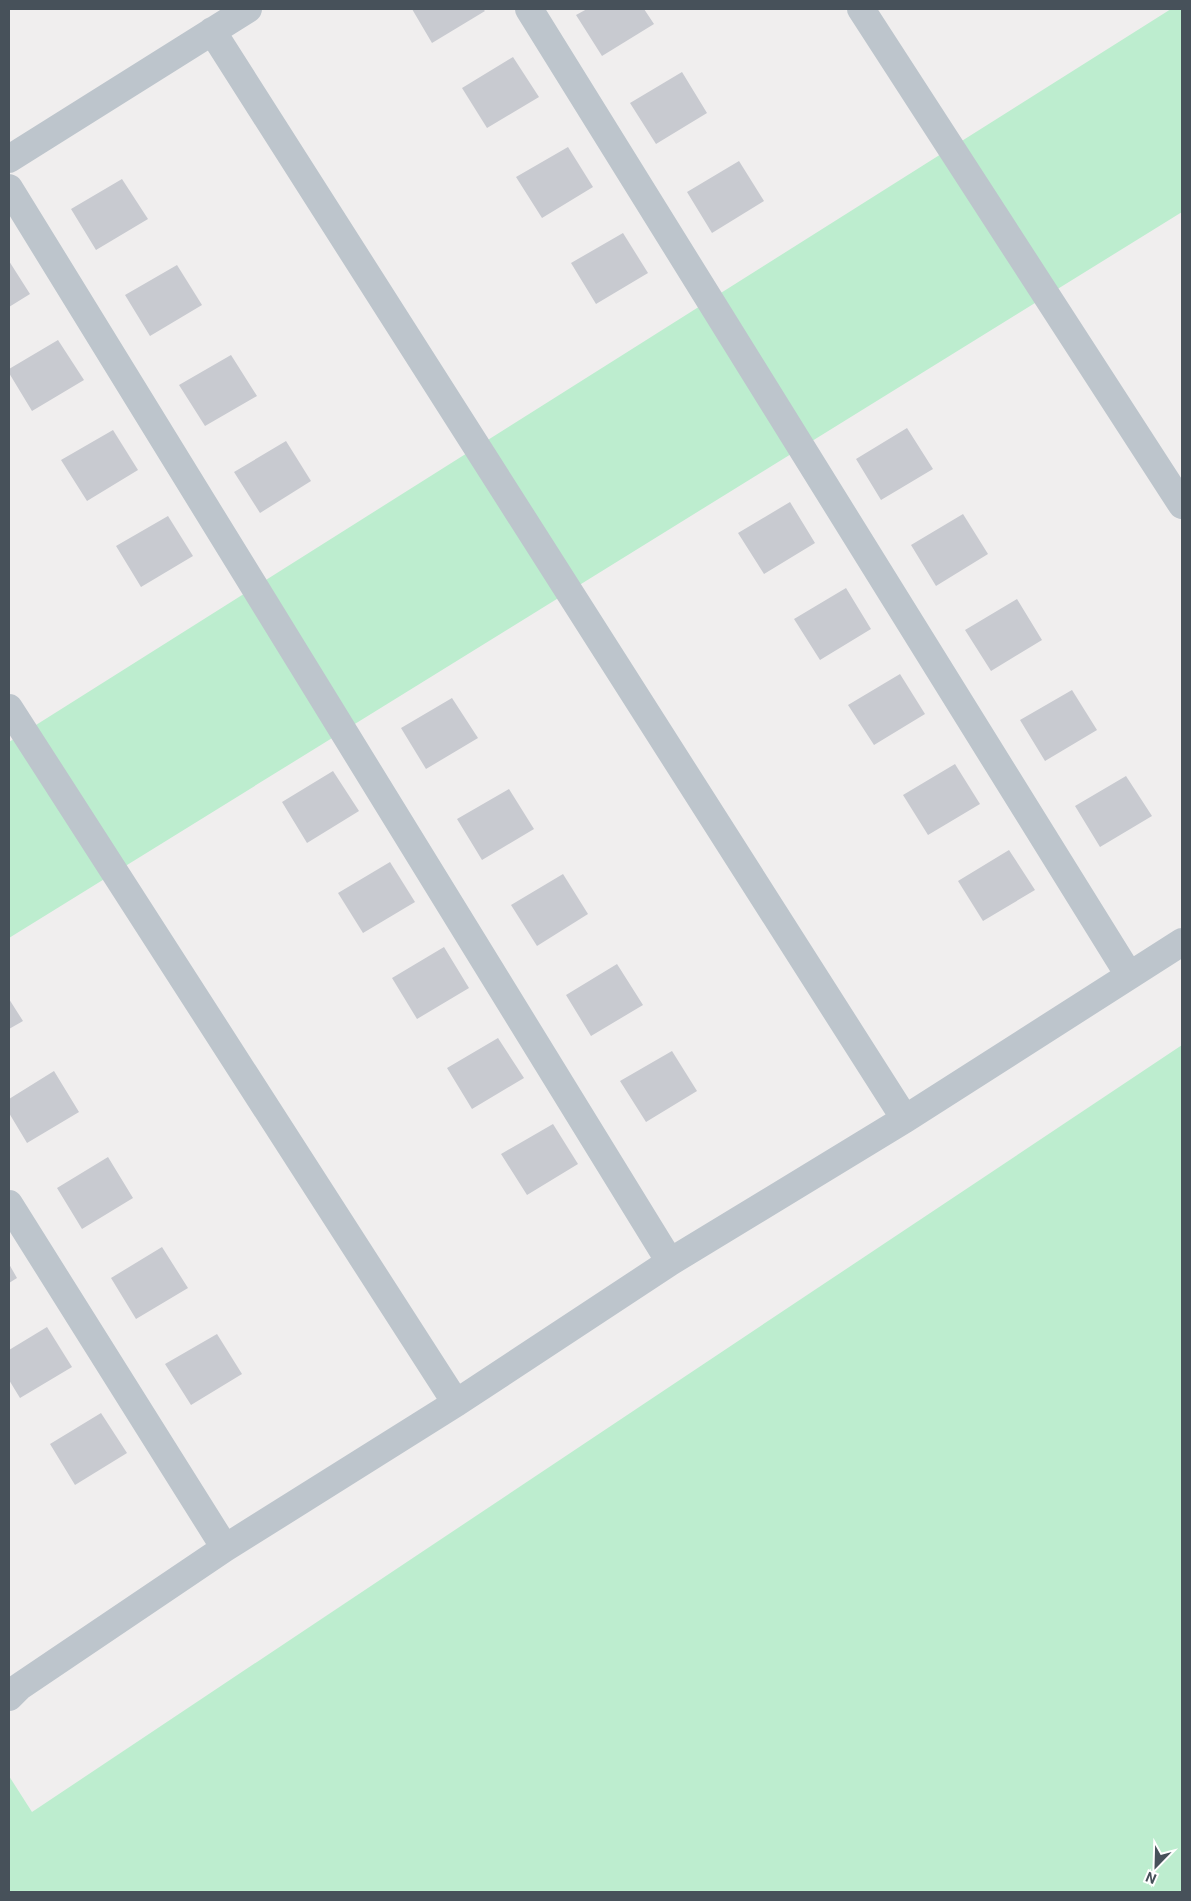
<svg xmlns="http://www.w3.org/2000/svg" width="1191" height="1901" viewBox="0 0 1191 1901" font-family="Roboto,sans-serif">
<rect width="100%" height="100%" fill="#f0eeee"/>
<!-- green -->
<path fill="#bdedcf" d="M 1171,9 L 1182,9 L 1182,212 L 9,938 L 9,742 Z
M 1182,1045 L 1182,1892 L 9,1892 L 9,1776 L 32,1812 Z"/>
<!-- building -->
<path fill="#c8cad0" d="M 412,9 L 483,9 L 485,11 L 432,43 Z
M 587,9 L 644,9 L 654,24 L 602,56 L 576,15 Z
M 513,57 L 539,97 L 487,128 L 462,88 Z
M 682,72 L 707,113 L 656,144 L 630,103 Z
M 568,147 L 593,187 L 542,218 L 516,177 Z
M 739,161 L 764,201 L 712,233 L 687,192 Z
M 122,179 L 148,219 L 96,250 L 71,209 Z
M 623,233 L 648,273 L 596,304 L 571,263 Z
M 9,261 L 30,294 L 9,307 Z
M 177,265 L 202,305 L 150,336 L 125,295 Z
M 58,340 L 84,380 L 32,411 L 9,373 L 9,369 Z
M 231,355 L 257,396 L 205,426 L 179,385 Z
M 907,428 L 933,469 L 881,500 L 856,459 Z
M 113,430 L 138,470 L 87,501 L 61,460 Z
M 286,441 L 311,481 L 260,513 L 234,472 Z
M 790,502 L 815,543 L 764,574 L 738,533 Z
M 963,514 L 988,554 L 936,586 L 911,545 Z
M 168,516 L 193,556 L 141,587 L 116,546 Z
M 846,588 L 871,629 L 820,660 L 794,619 Z
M 1017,599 L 1042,640 L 991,671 L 965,630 Z
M 900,674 L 925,714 L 874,745 L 848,705 Z
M 1072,690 L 1097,730 L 1045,761 L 1020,720 Z
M 452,698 L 478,738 L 426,769 L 401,728 Z
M 955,764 L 980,804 L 928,835 L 903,795 Z
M 333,771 L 359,811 L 307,843 L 282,802 Z
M 1126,776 L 1152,816 L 1100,847 L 1075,806 Z
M 509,789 L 534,829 L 482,860 L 457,819 Z
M 1009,850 L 1035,890 L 983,921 L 958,881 Z
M 390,862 L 415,902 L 363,933 L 338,893 Z
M 563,874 L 588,914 L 537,946 L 511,905 Z
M 444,947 L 469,988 L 417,1019 L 392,978 Z
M 617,964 L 643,1005 L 591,1036 L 566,995 Z
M 9,999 L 23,1021 L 9,1029 Z
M 498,1038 L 524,1078 L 472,1109 L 447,1068 Z
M 672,1051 L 697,1091 L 646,1122 L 620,1081 Z
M 54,1071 L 79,1112 L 27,1143 L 9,1113 L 9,1099 Z
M 553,1124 L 578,1164 L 527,1195 L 501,1154 Z
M 108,1157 L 133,1198 L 82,1229 L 57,1188 Z
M 162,1247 L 188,1288 L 136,1319 L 111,1278 Z
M 9,1264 L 17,1278 L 9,1283 Z
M 47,1327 L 72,1367 L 20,1398 L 9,1380 L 9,1350 Z
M 217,1334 L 242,1374 L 191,1405 L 165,1364 Z
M 101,1413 L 127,1453 L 75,1485 L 50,1444 Z"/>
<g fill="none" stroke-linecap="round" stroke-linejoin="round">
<!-- minor -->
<path stroke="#bdc5cc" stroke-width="28" d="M 529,9 L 1129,975
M 861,9 L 1182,505
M 212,31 L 905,1119
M 9,159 L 248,9
M 9,188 L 670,1262
M 9,708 L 456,1403
M 9,1204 L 225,1548
M 9,1697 L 19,1687 L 225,1548 L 456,1403 L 670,1262 L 905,1119 L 1182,942"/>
</g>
<!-- border -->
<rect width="1191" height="1901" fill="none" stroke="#47515a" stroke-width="20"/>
<!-- north arrow -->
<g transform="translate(1156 1866) rotate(203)" stroke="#ffffff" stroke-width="4" paint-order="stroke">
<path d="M0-4L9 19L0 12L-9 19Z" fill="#47515a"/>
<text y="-8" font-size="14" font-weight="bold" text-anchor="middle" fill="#47515a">N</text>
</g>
</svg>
